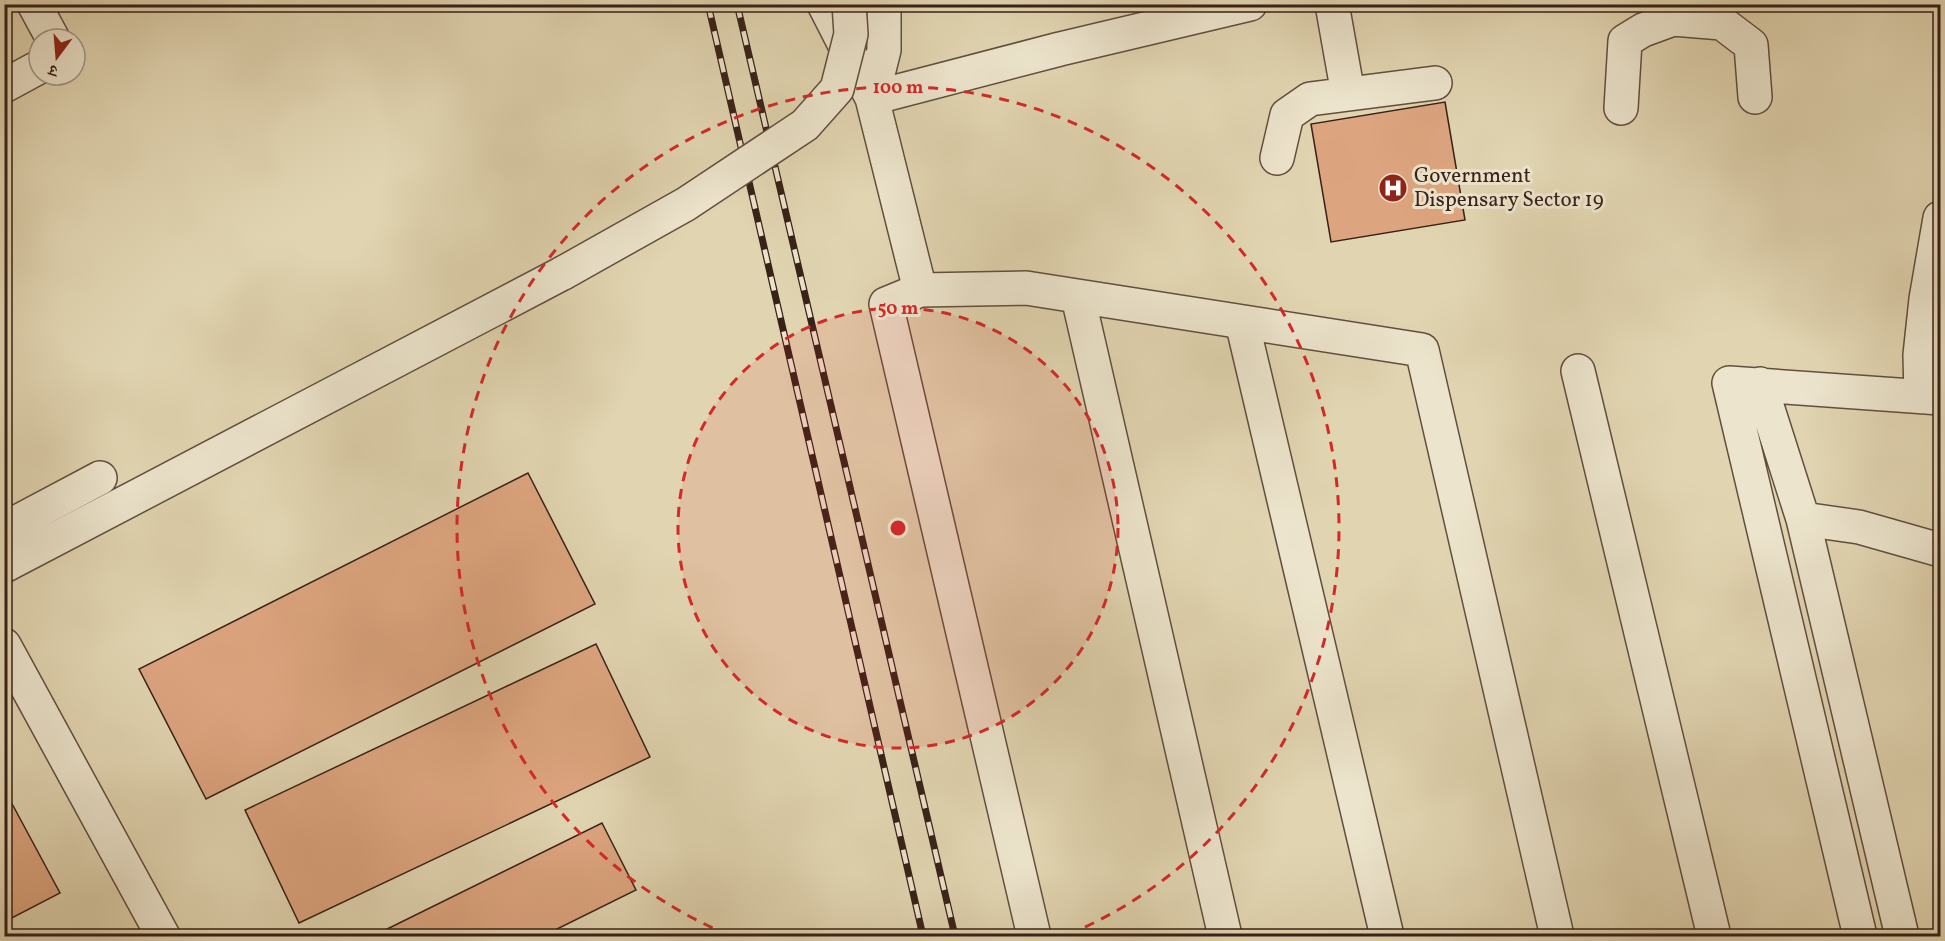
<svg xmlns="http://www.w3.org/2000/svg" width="1945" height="941" viewBox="0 0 1945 941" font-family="Vollkorn,'Noto Serif Devanagari',serif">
<rect width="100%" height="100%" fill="#e1d5b1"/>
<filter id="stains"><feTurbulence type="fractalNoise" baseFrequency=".00333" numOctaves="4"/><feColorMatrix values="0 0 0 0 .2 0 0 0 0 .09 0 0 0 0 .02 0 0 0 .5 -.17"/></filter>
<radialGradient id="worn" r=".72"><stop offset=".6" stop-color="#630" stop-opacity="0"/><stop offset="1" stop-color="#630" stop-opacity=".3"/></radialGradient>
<!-- building -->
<path fill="#dda57f" stroke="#382119" stroke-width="1.5" d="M 1445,102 L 1465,220 L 1331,242 L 1311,124 Z
M 528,473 L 595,604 L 206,799 L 139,669 Z
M 596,644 L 650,757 L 299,923 L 245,810 Z
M 10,800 L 60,893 L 4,922 L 4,803 Z
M 602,823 L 636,890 L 543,936 L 373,936 Z"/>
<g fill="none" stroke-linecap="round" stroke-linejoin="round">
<!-- minor casing -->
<g stroke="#624e3f" stroke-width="36">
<path id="minor" d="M 34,4 L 53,39
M 824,4 L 872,98 L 920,290 L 1026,288 L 1422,350 L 1557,936
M 1332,4 L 1348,94
M 4,86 L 39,67
M 872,98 L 1060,49 L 1250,4
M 872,98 L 884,50 L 884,4
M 1621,108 L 1625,41 L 1643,30 L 1673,19 L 1722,23 L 1751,45 L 1755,97
M 1277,158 L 1287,115 L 1310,99 L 1435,83
M 920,290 L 886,304 L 1034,936
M 1078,297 L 1225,936
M 1242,322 L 1387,936
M 1578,371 L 1714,936
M 1760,384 L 1803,519 L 1902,936
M 1921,396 L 1920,355 L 1926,299 L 1940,218
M 1803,519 L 1859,527 L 1940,550
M 4,529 L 100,478
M 4,566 L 563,273
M 4,645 L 163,936
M 1860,936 L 1729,383 L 1940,398"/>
</g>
<!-- minor -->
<use href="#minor" stroke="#ece4cc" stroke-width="33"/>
<!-- rail casing -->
<g stroke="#382119" stroke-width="7">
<path id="rail" d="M 708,4 L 923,936
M 737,4 L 955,936"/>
</g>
<!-- rail -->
<use href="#rail" stroke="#ece4cc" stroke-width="4.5" stroke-dasharray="14" stroke-linecap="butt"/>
<!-- minor-bridge casing -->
<g stroke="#624e3f" stroke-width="36" stroke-linecap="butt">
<path id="minor-bridge" d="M 563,273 L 686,204 L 805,125 L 837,89 L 851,34 L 849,4"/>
</g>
<!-- minor-bridge -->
<use href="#minor-bridge" stroke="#ece4cc" stroke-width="33"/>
</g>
<!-- distance rings -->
<circle cx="898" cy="528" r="220" fill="#d62828" fill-opacity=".12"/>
<g fill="none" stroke="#d62828" stroke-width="3" stroke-dasharray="10 8">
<circle cx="898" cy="528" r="220"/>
<path d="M729 935A441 441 0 1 1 1067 935"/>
</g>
<!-- icons -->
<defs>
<g id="hospital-disc" transform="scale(1.5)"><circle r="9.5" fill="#8f2418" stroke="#ece4cc"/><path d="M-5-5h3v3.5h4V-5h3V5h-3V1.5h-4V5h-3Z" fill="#fff"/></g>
</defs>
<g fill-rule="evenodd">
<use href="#hospital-disc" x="1393" y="188"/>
</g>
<g text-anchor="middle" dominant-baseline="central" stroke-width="6" stroke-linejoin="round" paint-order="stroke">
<!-- poi labels -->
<g font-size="21" fill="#382119" stroke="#ece4cc" text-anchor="start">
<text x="1414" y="176">Government<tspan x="1414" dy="24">Dispensary Sector 19</tspan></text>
</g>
</g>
<circle cx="898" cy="528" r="9" fill="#d62828" stroke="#ece4cc" stroke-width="3"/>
<g font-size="18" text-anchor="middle" font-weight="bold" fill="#d62828" stroke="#ece4cc" stroke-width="6" stroke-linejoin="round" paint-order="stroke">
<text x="898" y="93">100 m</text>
<text x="898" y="314">50 m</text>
</g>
<!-- margin -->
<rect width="1945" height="941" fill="none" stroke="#e1d5b1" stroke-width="24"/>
<rect x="6" y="6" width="1933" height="929" fill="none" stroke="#382119" stroke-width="3"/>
<rect x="12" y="12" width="1921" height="917" fill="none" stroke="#382119" stroke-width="1.5"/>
<!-- north arrow -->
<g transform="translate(57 57) rotate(196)"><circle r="28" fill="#ece4cc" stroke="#a49684" stroke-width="1.5"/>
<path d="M0-4.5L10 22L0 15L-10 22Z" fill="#8f2418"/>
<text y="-9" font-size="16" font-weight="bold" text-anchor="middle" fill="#382119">उ</text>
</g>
<rect width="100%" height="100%" filter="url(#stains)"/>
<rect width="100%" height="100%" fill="url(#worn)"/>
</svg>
